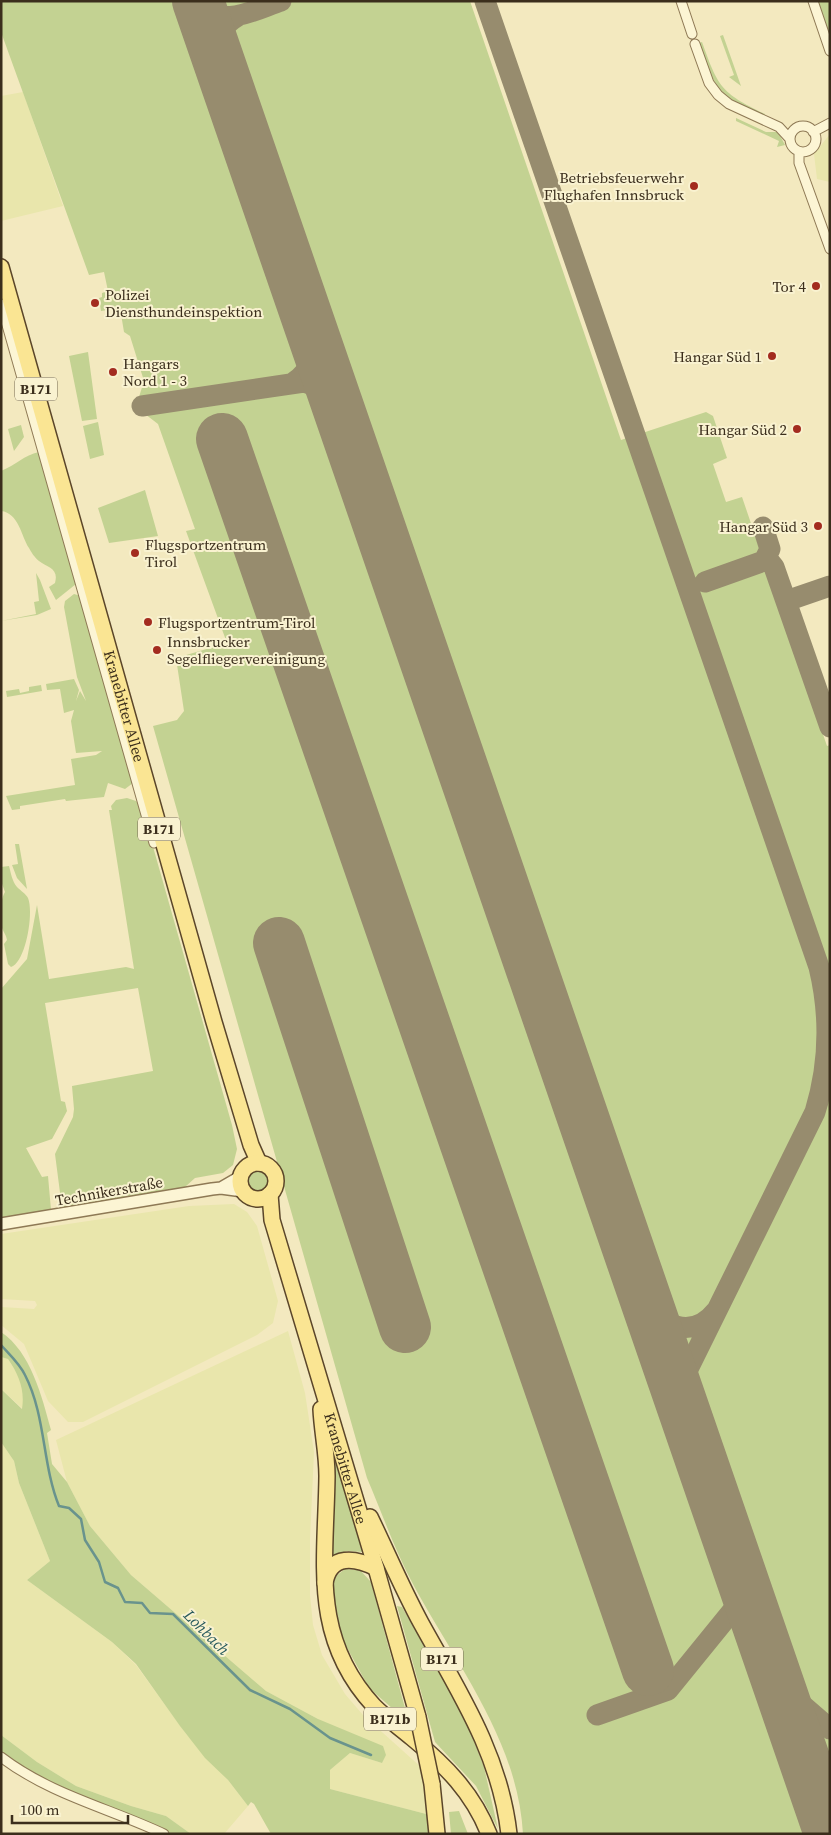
<svg xmlns="http://www.w3.org/2000/svg" width="831" height="1835" viewBox="0 0 831 1835" font-family="'Source Serif 4',serif">
<rect width="100%" height="100%" fill="#f3e9bf"/>
<!-- farmland -->
<path fill="#e9e6ac" d="M 23,92 L 63,206 L 1,221 L 1,96 Z
M 830,134 L 830,182 L 817,179 L 814,154 Z
M 234,1204 L 247,1212 L 257,1226 L 278,1301 L 273,1323 L 257,1335 L 83,1422 L 68,1422 L 48,1401 L 24,1344 L 1,1325 L 1,1307 L 34,1309 L 37,1305 L 35,1301 L 1,1299 L 1,1234 L 189,1206 Z
M 288,1331 L 305,1393 L 314,1452 L 310,1539 L 310,1595 L 313,1625 L 322,1655 L 345,1694 L 363,1715 L 422,1768 L 430,1815 L 330,1789 L 330,1770 L 350,1753 L 382,1763 L 318,1719 L 266,1691 L 131,1575 L 90,1526 L 67,1482 L 56,1440 Z
M 1,1357 L 8,1359 L 18,1375 L 23,1389 L 23,1409 L 1,1389 Z
M 1,1442 L 14,1461 L 19,1483 L 50,1561 L 27,1580 L 112,1642 L 136,1665 L 187,1735 L 228,1780 L 248,1806 L 224,1834 L 191,1834 L 166,1816 L 131,1806 L 76,1786 L 37,1762 L 1,1735 Z"/>
<!-- green -->
<path fill="#c3d292" d="M 1,1 L 470,1 L 621,440 L 706,412 L 713,416 L 727,458 L 713,464 L 726,502 L 742,497 L 827,746 L 830,745 L 830,1834 L 523,1834 C 518,1741 456,1664 414,1586 C 395,1551 382,1513 367,1478 L 153,726 L 177,720 L 184,711 L 176,658 L 227,643 L 186,531 L 195,529 L 158,424 L 145,414 L 142,406 L 139,397 L 144,381 L 130,336 L 124,332 L 120,308 L 101,311 L 99,298 L 102,297 L 102,293 L 108,291 L 104,272 L 89,275 L 1,32 Z
M 818,1 L 830,1 L 830,36 Z
M 723,35 L 741,86 L 729,77 L 734,75 L 720,36 Z
M 702,42 C 718,87 721,93 765,114 L 764,117 C 716,93 717,93 699,43 Z
M 736,118 L 766,132 L 778,132 L 785,145 L 777,147 L 779,141 L 736,121 Z
M 88,352 L 97,419 L 82,421 L 69,356 Z
M 98,422 L 104,455 L 90,459 L 83,426 Z
M 21,425 L 24,437 L 14,451 L 8,429 Z
M 39,452 L 76,584 L 56,600 L 49,587 L 55,583 C 59,568 48,568 39,561 C 35,558 31,552 29,548 C 21,536 19,513 1,511 L 1,471 C 16,465 24,455 39,452 Z
M 145,490 L 158,536 L 109,543 L 98,508 Z
M 36,573 L 40,580 L 51,609 L 37,615 L 1,621 L 36,614 L 34,602 L 39,601 Z
M 74,594 L 81,596 L 133,783 L 125,789 L 108,783 L 104,797 L 66,801 L 65,799 L 20,806 L 20,809 L 12,810 L 6,796 L 75,785 L 71,759 L 96,755 L 102,751 L 76,753 L 71,721 L 74,710 L 64,713 L 60,689 L 47,690 L 46,684 L 74,679 L 79,690 L 76,701 L 80,691 L 86,701 L 77,677 L 64,607 L 65,601 Z
M 41,685 L 42,691 L 7,697 L 6,691 L 19,689 L 20,693 L 29,691 L 29,687 Z
M 127,798 L 136,801 L 142,808 L 232,1125 L 237,1149 L 233,1165 L 223,1173 L 195,1178 L 185,1187 L 62,1208 L 55,1154 L 73,1117 L 74,1109 L 72,1086 L 153,1071 L 138,988 L 45,1003 L 61,1101 L 65,1102 L 67,1111 L 52,1139 L 26,1148 L 42,1177 L 48,1176 L 51,1210 L 1,1218 L 1,989 L 27,959 L 37,905 L 49,979 L 126,967 L 134,969 L 109,810 L 112,810 L 111,806 L 116,800 Z
M 15,844 L 19,844 L 27,889 L 17,878 L 12,865 L 18,864 Z
M 9,866 C 11,873 12,881 17,887 C 21,891 26,894 28,898 C 34,912 26,962 11,967 L 8,964 L 4,944 L 7,940 C 6,934 2,930 1,925 C 0,915 0,900 5,892 L 1,881 L 1,867 Z
M245 1181a13 13 0 1 1 26 0a13 13 0 1 1-26 0Z
M 1,1332 C 31,1352 42,1397 51,1430 L 47,1433 L 52,1464 L 67,1482 L 90,1526 L 131,1575 L 266,1691 L 318,1719 L 383,1746 L 386,1755 L 382,1763 L 350,1753 L 330,1770 L 330,1789 L 430,1815 L 429,1834 L 271,1834 L 254,1804 L 251,1802 L 248,1806 L 228,1780 L 205,1758 L 180,1726 L 136,1664 L 112,1642 L 27,1580 L 50,1561 L 19,1483 L 14,1461 L 1,1442 L 1,1389 L 22,1409 C 25,1390 19,1375 8,1359 L 1,1357 Z
M 333,1447 L 364,1552 L 347,1551 L 329,1557 Z
M 345,1569 L 360,1570 L 371,1582 L 409,1723 L 369,1688 L 334,1624 L 333,1585 L 336,1576 Z
M 397,1606 L 402,1607 L 466,1720 L 484,1767 L 498,1829 L 476,1786 L 435,1742 Z
M 1,1735 L 37,1762 L 76,1786 L 131,1806 L 166,1816 L 191,1834 L 164,1834 L 81,1802 L 1,1757 Z
M 459,1811 L 468,1834 L 451,1834 L 449,1812 Z"/>
<g fill="none" stroke-linecap="round" stroke-linejoin="round">
<!-- stream -->
<path stroke="#69938d" stroke-width="2.5" d="M 1,1345 C 9,1354 20,1364 25,1375 C 46,1416 42,1464 59,1506 L 69,1508 L 81,1519 L 85,1540 L 99,1562 L 105,1582 L 118,1588 L 125,1602 L 142,1603 L 150,1613 L 173,1614 L 250,1690 L 290,1709 L 330,1738 L 371,1755"/>
<!-- taxiway -->
<path stroke="#978c6e" stroke-width="21" d="M 199,1 C 219,31 254,10 281,1
M 485,1 L 819,967 C 831,1017 830,1063 815,1112 L 682,1381 L 680,1394 L 683,1413
M 218,62 C 214,41 219,27 238,16
M 294,382 C 314,369 314,352 310,330
M 142,406 L 304,382 L 323,389 L 336,406
M 764,561 L 770,562 L 774,567 L 830,727
M 705,582 L 764,561 L 770,549 L 763,527
M 795,598 L 830,586
M 643,1297 C 659,1326 692,1341 716,1311
M 774,1677 L 786,1691 L 830,1729
M 597,1715 L 668,1690 L 746,1594"/>
<!-- runway -->
<path stroke="#978c6e" stroke-width="52" d="M 198,1 L 830,1834
M 222,439 L 648,1670
M 279,943 L 405,1327"/>
<!-- minor casing -->
<g stroke="#8e7955" stroke-width="11">
<path id="minor" d="M 681,1 L 692,34
M 813,1 L 830,51
M 695,44 L 709,83 L 718,95 L 729,104 L 779,127 L 790,139
M790 139a13 13 0 1 1 26 0a13 13 0 1 1-26 0Z
M 813,132 L 830,123
M 799,152 L 799,163 L 830,249
M 1,304 L 154,843
M 1,1757 C 51,1795 109,1808 164,1834"/>
</g>
<!-- tertiary casing -->
<g stroke="#8e7955" stroke-width="14">
<path id="tertiary" d="M 221,1188 L 240,1177
M 1,1224 L 212,1189 L 221,1188 L 243,1191"/>
</g>
<!-- primary casing -->
<g stroke="#5b462a" stroke-width="18">
<g id="primary">
<path id="s1" d="M 1,267 L 214,1022 L 251,1145 L 259,1163"/>
<circle cx="258" cy="1181" r="18"/>
<path id="s2" d="M 270,1194 L 272,1220 L 376,1568 L 418,1717"/>
<path d="M 321,1409 C 322,1431 327,1453 327,1476 C 326,1562 310,1637 374,1706 C 386,1718 399,1727 412,1738 C 445,1765 473,1793 489,1834"/>
<path d="M 370,1517 C 387,1552 402,1588 421,1623 C 459,1692 500,1754 509,1834"/>
<path d="M 325,1583 C 330,1553 356,1558 376,1568"/>
<path d="M 432,1784 L 437,1834"/>
</g>
</g>
<!-- minor -->
<use href="#minor" stroke="#fcf5d4" stroke-width="9"/>
<!-- tertiary -->
<use href="#tertiary" stroke="#fcf5d4" stroke-width="11"/>
<!-- primary -->
<use href="#primary" stroke="#fae593" stroke-width="15"/>
<!-- primary-bridge casing -->
<g stroke="#5b462a" stroke-width="18" stroke-linecap="butt">
<path id="primary-bridge" d="M 418,1717 L 432,1784"/>
</g>
<!-- primary-bridge -->
<use href="#primary-bridge" stroke="#fae593" stroke-width="15"/>
</g>
<!-- markers -->
<g fill="#a32c1f" stroke="#f9f2d0" stroke-width="2">
<circle cx="694" cy="186" r="5"/>
<circle cx="816" cy="286" r="5"/>
<circle cx="95" cy="303" r="5"/>
<circle cx="772" cy="356" r="5"/>
<circle cx="113" cy="372" r="5"/>
<circle cx="797" cy="429" r="5"/>
<circle cx="818" cy="526" r="5"/>
<circle cx="135" cy="553" r="5"/>
<circle cx="148" cy="622" r="5"/>
<circle cx="157" cy="650" r="5"/>
</g>
<g text-anchor="middle" dominant-baseline="central" stroke-width="4" stroke-linejoin="round" paint-order="stroke">
<!-- shield labels -->
<g fill="#f9f2d0" stroke="#746952" stroke-width="1">
<rect x="15" y="377.5" width="42" height="23" rx="4"/>
<rect x="138" y="817.5" width="42" height="23" rx="4"/>
<rect x="421" y="1647.5" width="42" height="23" rx="4"/>
<rect x="364" y="1707.5" width="52" height="23" rx="4"/>
</g>
<g font-size="14" font-weight="bold" fill="#3b2e1c">
<text x="36" y="389">B171</text>
<text x="159" y="829">B171</text>
<text x="442" y="1659">B171</text>
<text x="390" y="1719">B171b</text>
</g>
<!-- poi labels -->
<g font-size="15" fill="#3b2e1c" stroke="#f9f2d0" text-anchor="end">
<text x="684" y="177">Betriebsfeuerwehr<tspan x="684" dy="17">Flughafen Innsbruck</tspan></text>
<text x="806" y="286">Tor 4</text>
<text x="105" y="294" text-anchor="start">Polizei<tspan x="105" dy="17">Diensthundeinspektion</tspan></text>
<text x="762" y="356">Hangar Süd 1</text>
<text x="123" y="363" text-anchor="start">Hangars<tspan x="123" dy="17">Nord 1 - 3</tspan></text>
<text x="787" y="429">Hangar Süd 2</text>
<text x="808" y="526">Hangar Süd 3</text>
<text x="145" y="544" text-anchor="start">Flugsportzentrum<tspan x="145" dy="17">Tirol</tspan></text>
<text x="158" y="622" text-anchor="start">Flugsportzentrum-Tirol</text>
<text x="167" y="641" text-anchor="start">Innsbrucker<tspan x="167" dy="17">Segelfliegervereinigung</tspan></text>
</g>
<!-- street labels -->
<g font-size="15" fill="#3b2e1c" stroke="#f9f2d0">
<text stroke="none"><textPath href="#s1" startOffset="456">Kranebitter Allee</textPath></text>
<text transform="translate(109 1191) rotate(-10)">Technikerstraße</text>
<text stroke="none"><textPath href="#s2" startOffset="285">Kranebitter Allee</textPath></text>
</g>
<!-- water labels -->
<g font-size="16" font-style="italic" fill="#295b5d" stroke="#f9f2d0">
<text transform="translate(207 1632) rotate(45)">Lohbach</text>
</g>
</g>
<!-- border -->
<rect width="831" height="1835" fill="none" stroke="#3b2e1c" stroke-width="5"/>
<!-- scale -->
<path d="M12 1815v8h116v-8" fill="none" stroke="#3b2e1c" stroke-width="2.5"/>
<text x="20" y="1815" font-size="15" fill="#3b2e1c" stroke="#f9f2d0" stroke-width="4" paint-order="stroke">100 m</text>
</svg>
